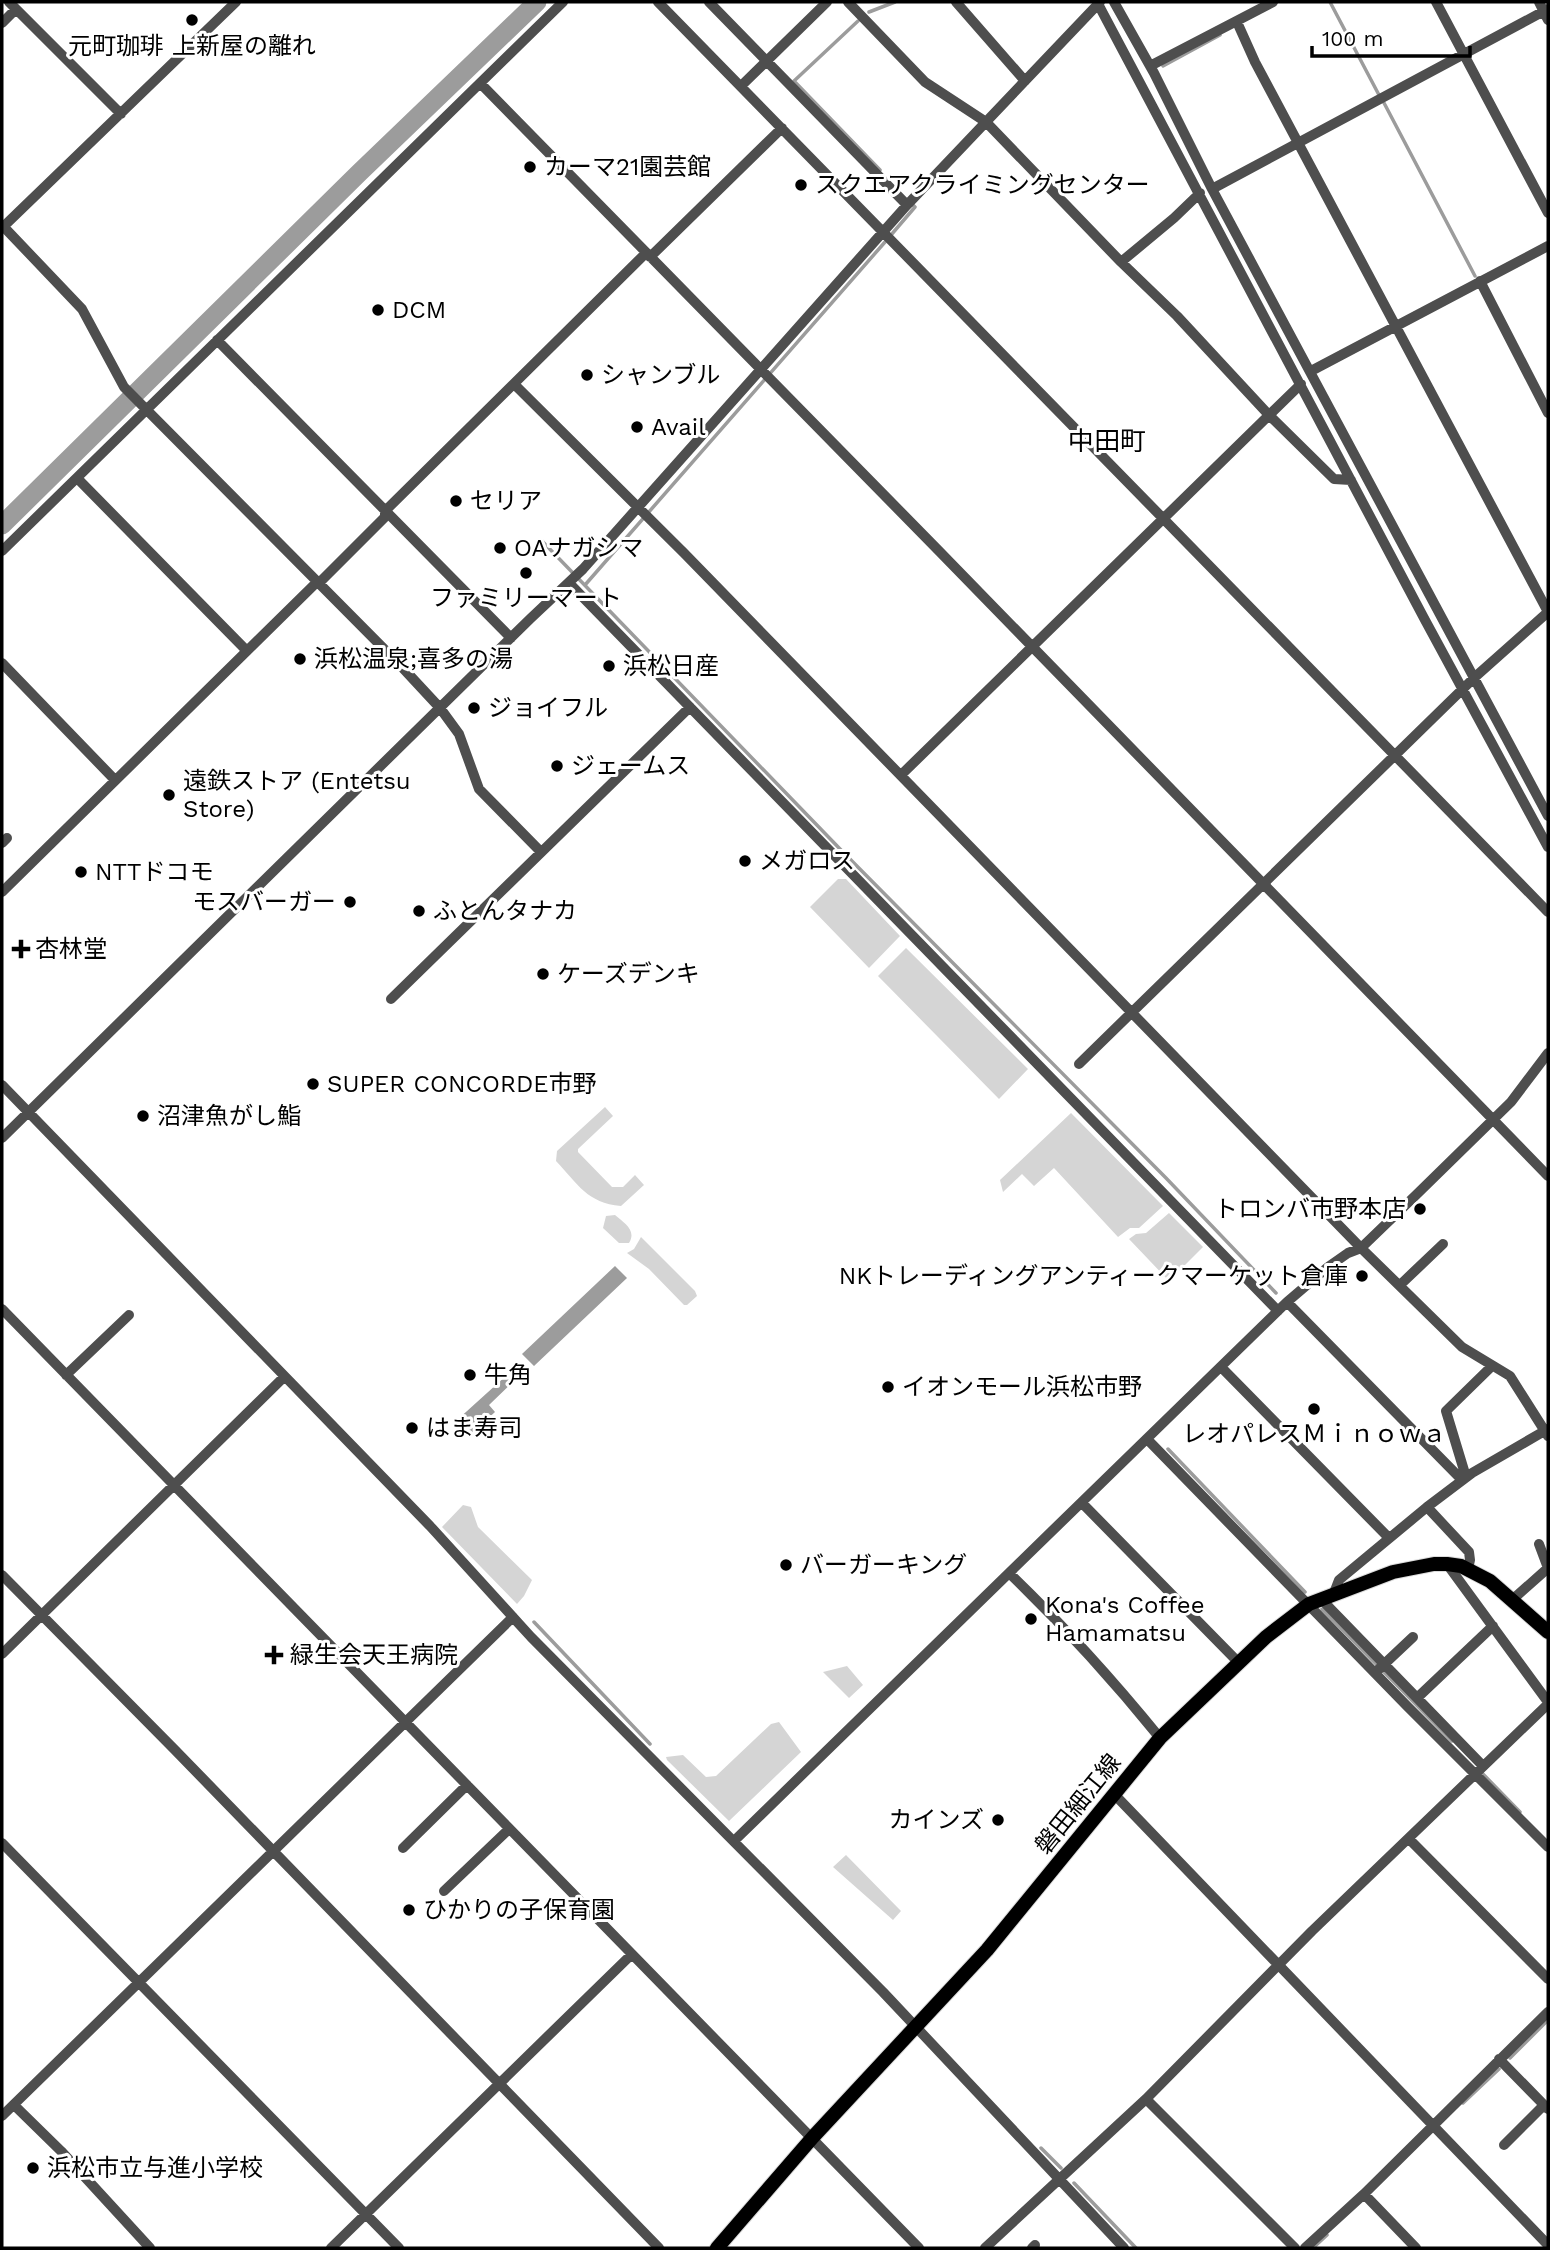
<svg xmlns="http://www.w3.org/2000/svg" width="1550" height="2250" viewBox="0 0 1550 2250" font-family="'Work Sans','Noto Sans JP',sans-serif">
<rect width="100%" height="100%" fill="#fff"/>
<!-- green -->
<path fill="#d5d5d5" d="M 838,879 L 846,879 L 900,936 L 869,968 L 810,907 Z
M 906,948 L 1028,1069 L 999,1099 L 878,976 Z
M 605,1107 L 613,1116 L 578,1149 L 578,1152 L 612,1187 L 623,1187 L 635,1175 L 644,1185 L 621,1206 C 587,1203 578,1184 556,1161 L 557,1151 Z
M 1071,1113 L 1163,1206 L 1139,1228 L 1130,1228 L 1118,1237 L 1054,1168 L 1034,1186 L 1022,1174 L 1003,1192 L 1000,1180 Z
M 1169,1213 L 1203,1247 L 1169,1281 L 1129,1239 L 1136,1234 L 1146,1233 Z
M 615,1215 C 624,1223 637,1230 629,1243 L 619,1243 L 603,1228 L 606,1216 Z
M 641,1237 L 695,1291 L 697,1296 L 687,1305 L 684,1305 L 649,1269 L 627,1253 L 634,1249 Z
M 463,1505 L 471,1507 L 478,1527 L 532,1580 L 524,1596 L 517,1604 L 442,1527 Z
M 847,1666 L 863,1685 L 849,1698 L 823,1672 Z
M 779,1722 L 801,1752 L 729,1821 L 667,1760 L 666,1757 L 683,1755 L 706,1777 L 716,1776 L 771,1724 Z
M 846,1855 L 901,1911 L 893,1920 L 833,1867 Z"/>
<!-- water -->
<path fill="#9c9c9c" d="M 615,1266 L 627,1278 L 534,1366 L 522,1354 Z
M 508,1374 L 514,1381 L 489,1405 L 495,1412 L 469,1436 L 456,1421 Z"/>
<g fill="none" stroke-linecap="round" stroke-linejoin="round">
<!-- stream -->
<path stroke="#9c9c9c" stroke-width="3.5" d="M 1330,2 L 1379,95
M 869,12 L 895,2
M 858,21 L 794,81 L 880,170
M 1163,66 L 1220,35
M 1383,101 L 1475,276
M 542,541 L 841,850 L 1166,1178 L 1276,1293
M 585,585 L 885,242 L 915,207 L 912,204
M 1168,1449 L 1305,1592
M 1322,1609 L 1452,1741
M 534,1622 L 650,1744
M 1481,1772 L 1520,1812
M 1510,2058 L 1548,2020
M 1463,2103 L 1499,2069
M 1041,2148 L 1061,2168
M 1074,2183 L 1136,2248
M 1313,2248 L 1327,2235"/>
<!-- river -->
<path stroke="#9c9c9c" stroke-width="19" d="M 2,525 L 359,173 L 537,2"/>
<!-- major casing -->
<g stroke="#dbdbdb" stroke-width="16">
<path id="major" d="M 717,2248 L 813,2137 L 987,1950 L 1160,1738 L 1266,1637 L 1309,1604 L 1393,1572 L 1434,1564 L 1447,1564 L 1461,1566 L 1490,1581 L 1548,1632"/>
</g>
<!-- minor -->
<path stroke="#4e4e4e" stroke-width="10" d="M 9,2 L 121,114
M 658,2 L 1548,912
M 709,2 L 907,205
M 848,2 L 925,82 L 986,122 L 1121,262 L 1177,316 L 1269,415 L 1334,479 L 1351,480
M 956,2 L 1025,81
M 1097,2 L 1425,620 L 1548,847
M 1114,2 L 1154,73 L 1212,189 L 1548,816
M 1436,2 L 1548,213
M 1539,2 L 1548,20
M 1237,22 L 1255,62 L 1548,612
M 2,23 L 16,9
M 1150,66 L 1273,2
M 480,83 L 940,552 L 1548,1176
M 741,86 L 827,2
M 1212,189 L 1548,9
M 2,225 L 82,309 L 124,387 L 401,666 L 440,708 L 459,734 L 479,789 L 541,852
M 2,228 L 236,2
M 650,257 L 782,128
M 1121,262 L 1174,218 L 1200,193
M 1480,281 L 1548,413
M 217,340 L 511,638
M 1311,371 L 1548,246
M 514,384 L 684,553 L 1361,1248 L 1462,1347 L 1510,1376 L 1548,1436
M 77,478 L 247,651
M 2,551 L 563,2
M 570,584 L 1278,1311
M 2,663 L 115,780
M 901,775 L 1301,384
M 2,843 L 7,838
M 2,892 L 316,583 L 321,581 L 385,517 L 385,511 L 646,253
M 391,999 L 690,707
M 1079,1064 L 1475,677 L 1548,612
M 2,1085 L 430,1526 L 531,1637 L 883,1992 L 1124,2248
M 2,1138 L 531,618 L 583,569 L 907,205 L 1100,2
M 1400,1285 L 1443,1244
M 1287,1302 L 1462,1480
M 2,1309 L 919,2248
M 1221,1367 L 1389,1538
M 66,1375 L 129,1315
M 1147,1439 L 1408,1707 L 1548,1847
M 1466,1477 L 1446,1411 L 1492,1366
M 1082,1503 L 1239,1663
M 1427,1507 L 1469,1552 L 1470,1560 L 1468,1569
M 1447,1564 L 1548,1702
M 1010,1574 C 1065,1627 1112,1679 1160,1738
M 2,1575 L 175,1750 L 659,2248
M 1334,1593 L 1339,1580 L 1427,1507 L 1472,1473 L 1548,1429
M 1321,1599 L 1483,1766
M 1512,1600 L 1548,1568 L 1539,1544
M 2,1654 L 284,1377
M 1379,1669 L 1413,1637
M 1417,1698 L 1493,1626
M 1115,1795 L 1548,2245
M 1409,1839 L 1548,1979
M 734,1841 L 1287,1302 L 1328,1267 L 1348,1253 L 1361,1248 L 1416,1195 L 1511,1102 L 1548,1053
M 2,1843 L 399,2248
M 403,1848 L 467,1785
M 444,1891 L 509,1829
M 1499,2059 L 1548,2109
M 1146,2099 L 1295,2248
M 14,2105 L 61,2151 L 150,2248
M 2,2116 L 513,1617
M 1504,2145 L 1544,2105
M 1364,2194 L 1416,2248
M 331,2248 L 631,1955
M 985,2248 L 1146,2099 L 1312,1931 L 1548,1704
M 1032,2248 L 1035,2245
M 1305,2248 L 1364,2194 L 1548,2012"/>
<!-- major -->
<use href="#major" stroke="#000" stroke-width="14"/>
</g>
<!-- markers -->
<g fill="#000" stroke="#fff" stroke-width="2.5">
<circle cx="192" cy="20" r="7"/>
<circle cx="530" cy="167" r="7"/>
<circle cx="801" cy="185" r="7"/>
<circle cx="378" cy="310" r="7"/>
<circle cx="587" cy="375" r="7"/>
<circle cx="637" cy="427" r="7"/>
<circle cx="456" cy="501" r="7"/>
<circle cx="500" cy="548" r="7"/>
<circle cx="526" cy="573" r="7"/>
<circle cx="300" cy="659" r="7"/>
<circle cx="609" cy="666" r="7"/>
<circle cx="474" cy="708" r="7"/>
<circle cx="557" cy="766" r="7"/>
<circle cx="169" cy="795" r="7"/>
<circle cx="745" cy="861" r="7"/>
<circle cx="81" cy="872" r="7"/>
<circle cx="350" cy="902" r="7"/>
<circle cx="419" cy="911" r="7"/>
<path d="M17.5 938.5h7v7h7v7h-7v7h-7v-7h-7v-7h7z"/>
<circle cx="543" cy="974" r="7"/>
<circle cx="313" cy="1084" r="7"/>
<circle cx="143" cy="1116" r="7"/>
<circle cx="1420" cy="1209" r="7"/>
<circle cx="1362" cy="1276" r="7"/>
<circle cx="470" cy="1375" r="7"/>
<circle cx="888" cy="1387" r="7"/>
<circle cx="1314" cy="1409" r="7"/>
<circle cx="412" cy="1428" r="7"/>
<circle cx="786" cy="1565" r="7"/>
<circle cx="1031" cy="1619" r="7"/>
<path d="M270.5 1644.5h7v7h7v7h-7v7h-7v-7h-7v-7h7z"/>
<circle cx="998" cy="1820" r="7"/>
<circle cx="409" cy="1910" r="7"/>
<circle cx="33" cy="2168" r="7"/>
</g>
<g text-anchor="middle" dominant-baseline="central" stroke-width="6" stroke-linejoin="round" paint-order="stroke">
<!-- poi labels -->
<g font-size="24" fill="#000" stroke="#fff" text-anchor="start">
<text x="192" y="46" text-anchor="middle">元町珈琲 上新屋の離れ</text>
<text x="544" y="167">カーマ21園芸館</text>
<text x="815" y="185">スクエアクライミングセンター</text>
<text x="392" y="310">DCM</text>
<text x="601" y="375">シャンブル</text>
<text x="651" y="427">Avail</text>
<text x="470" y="501">セリア</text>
<text x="514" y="548">OAナガシマ</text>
<text x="526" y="598" text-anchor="middle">ファミリーマート</text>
<text x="314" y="659">浜松温泉;喜多の湯</text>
<text x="623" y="666">浜松日産</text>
<text x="488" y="708">ジョイフル</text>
<text x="571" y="766">ジェームス</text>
<text x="183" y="781">遠鉄ストア (Entetsu<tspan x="183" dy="28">Store)</tspan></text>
<text x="759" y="861">メガロス</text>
<text x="95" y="872">NTTドコモ</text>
<text x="336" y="902" text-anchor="end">モスバーガー</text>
<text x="433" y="911">ふとんタナカ</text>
<text x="35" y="949">杏林堂</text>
<text x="557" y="974">ケーズデンキ</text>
<text x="327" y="1084">SUPER CONCORDE市野</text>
<text x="157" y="1116">沼津魚がし鮨</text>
<text x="1406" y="1209" text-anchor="end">トロンバ市野本店</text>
<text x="1348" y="1276" text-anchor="end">NKトレーディングアンティークマーケット倉庫</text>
<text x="484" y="1375">牛角</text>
<text x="902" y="1387">イオンモール浜松市野</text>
<text x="426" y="1428">はま寿司</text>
<text x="1314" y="1434" text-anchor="middle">レオパレスＭｉｎｏｗａ</text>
<text x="800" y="1565">バーガーキング</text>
<text x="1045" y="1605">Kona's Coffee<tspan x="1045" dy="28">Hamamatsu</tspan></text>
<text x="290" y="1655">緑生会天王病院</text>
<text x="984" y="1820" text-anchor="end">カインズ</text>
<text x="423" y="1910">ひかりの子保育園</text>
<text x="47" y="2168">浜松市立与進小学校</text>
</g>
<!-- street labels -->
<g font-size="24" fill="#000" stroke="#fff">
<text transform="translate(1078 1804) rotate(-51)">磐田細江線</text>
</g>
<!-- neighbourhood labels -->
<g font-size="26" fill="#000" stroke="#fff">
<text x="1107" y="441">中田町</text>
</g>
</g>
<!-- border -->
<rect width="1550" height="2250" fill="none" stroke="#000000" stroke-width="7"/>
<!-- scale -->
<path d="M1312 46v10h158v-10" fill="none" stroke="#000000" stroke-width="3.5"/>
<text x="1322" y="46" font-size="21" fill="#000000" stroke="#ffffff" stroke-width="5" paint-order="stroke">100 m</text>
</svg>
